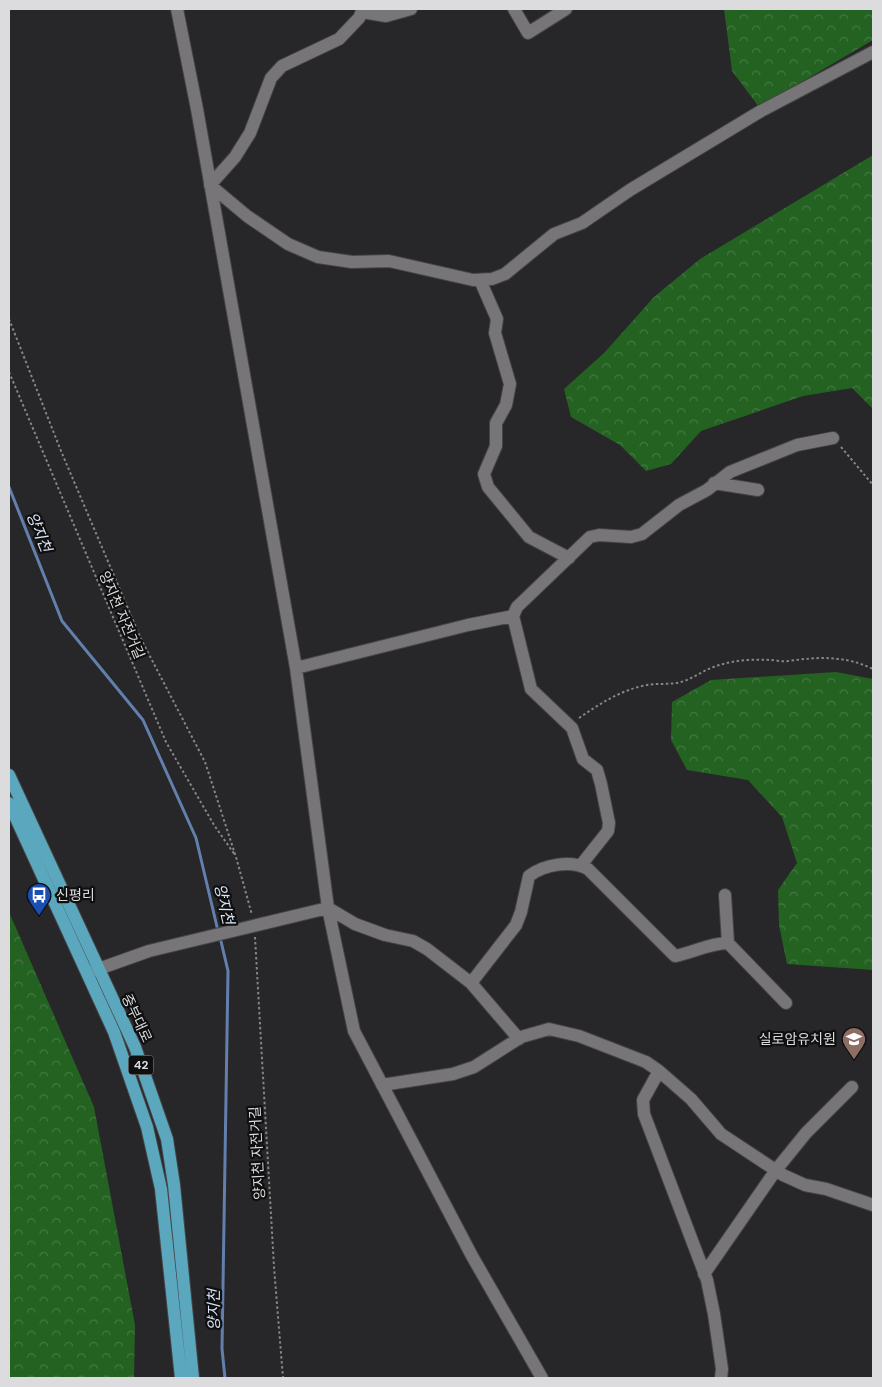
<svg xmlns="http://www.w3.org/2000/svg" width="882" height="1387" viewBox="0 0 882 1387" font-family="'DM Sans','Noto Sans KR',sans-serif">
<defs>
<pattern id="forest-crowns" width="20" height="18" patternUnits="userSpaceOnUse" patternTransform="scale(1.25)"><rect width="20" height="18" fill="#246222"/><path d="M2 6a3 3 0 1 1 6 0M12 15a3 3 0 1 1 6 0" fill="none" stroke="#437842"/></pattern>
</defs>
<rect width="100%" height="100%" fill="#272628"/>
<!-- forest -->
<path fill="url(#forest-crowns)" d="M 724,9 L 873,9 L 873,40 L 759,107 L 732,71 Z
M 873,155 L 873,409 L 852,388 L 803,396 L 701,431 L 671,464 L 646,471 L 620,445 L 571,417 L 564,389 L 604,353 L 654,297 L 700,259 Z
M 836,672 L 873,679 L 873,970 L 787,964 L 779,925 L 778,890 L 797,863 L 782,817 L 748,780 L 687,770 L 671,740 L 672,702 L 711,680 Z
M 9,912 L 94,1107 L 135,1325 L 134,1378 L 9,1378 Z"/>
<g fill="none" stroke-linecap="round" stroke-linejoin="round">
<!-- stream -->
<path stroke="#627fad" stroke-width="3" d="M 9,487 L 62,621 L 143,720 L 196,838 L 218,931
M 220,937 L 228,971 L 222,1349 L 225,1378"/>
<!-- minor casing -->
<g stroke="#454446" stroke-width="14">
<path id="minor" d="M 363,9 L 359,18 L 339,39 L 282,66 L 271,78 L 250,133 L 235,157 L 210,185 L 247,216 L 288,244 L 318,257 L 352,262 L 389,261 L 473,280 L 492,279 L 505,274 L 554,234 L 582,223 L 630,190 L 761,111 L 873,52
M 514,9 L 528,33 L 566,9
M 362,12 L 386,16 L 411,9
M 480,280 L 497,319 L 495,333 L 510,384 L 506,405 L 496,423 L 496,446 L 484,474 L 488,487 L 529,537 L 569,558
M 714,483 L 758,490
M 296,668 L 468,625 L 513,616
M 581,865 L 608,831 L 609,823 L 601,784 L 597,770 L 583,759 L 572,728 L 531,689 L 513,616 L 517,607 L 590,537 L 599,535 L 631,537 L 642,534 L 679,505 L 707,490 L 730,472 L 797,445 L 833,438
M 725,895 L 728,943
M 328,908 L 354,1031 L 472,1256 L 542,1378
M 328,908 L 355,924 L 385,935 L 413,941 L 427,949 L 471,983 L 519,1039
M 90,972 L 149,951 L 328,908 L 296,668 L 197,109 L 177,9
M 471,983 L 516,925 L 521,912 L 529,876 C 545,864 571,860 588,869 L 675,956 C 693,953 709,943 728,943 L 786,1003
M 659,1071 L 643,1100 L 644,1114 L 707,1280 L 714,1314 L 722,1369 L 721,1378
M 382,1085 L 453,1074 L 474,1067 L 521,1037 L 549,1029 L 579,1036 L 646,1062 L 659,1071 L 691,1099 L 721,1134 L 783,1175 L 805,1185 L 826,1189 L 873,1205
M 704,1274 L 776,1170 L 806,1133 L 852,1087"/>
</g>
<!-- major casing -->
<g stroke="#454446" stroke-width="14">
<path id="major" d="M 9,775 L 135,1047 L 167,1139 L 174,1185 L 193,1378
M 9,803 L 114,1032 L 147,1127 L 161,1189 L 181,1378"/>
</g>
<!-- path -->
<path stroke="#868587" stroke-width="2" stroke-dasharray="2.5 2.5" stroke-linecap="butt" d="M 9,319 L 61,451 L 141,639 L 205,762 L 236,857 L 252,915
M 9,372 L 166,742 L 214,825 L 235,855
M 841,447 L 873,485
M 579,718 C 601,703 621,690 647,685 C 658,683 670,685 681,682 C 695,678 706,668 720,665 C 735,660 753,659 769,660 C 775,660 782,662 788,661 C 818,657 844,655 873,669
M 255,937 L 274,1267 L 283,1378"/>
<!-- minor -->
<use href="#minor" stroke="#777578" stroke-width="12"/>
<!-- major -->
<use href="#major" stroke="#5aa7be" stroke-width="12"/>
</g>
<!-- icons -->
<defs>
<g id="bus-pin" transform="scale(1.25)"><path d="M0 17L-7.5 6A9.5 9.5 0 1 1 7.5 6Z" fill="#1a4fb4" stroke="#100f10"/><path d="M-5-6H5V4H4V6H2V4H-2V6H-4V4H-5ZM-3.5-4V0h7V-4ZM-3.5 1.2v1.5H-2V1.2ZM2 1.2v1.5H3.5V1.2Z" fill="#fff"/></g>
<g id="school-pin" transform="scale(1.25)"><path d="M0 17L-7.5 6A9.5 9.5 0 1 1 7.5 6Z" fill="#8d6e63" stroke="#100f10"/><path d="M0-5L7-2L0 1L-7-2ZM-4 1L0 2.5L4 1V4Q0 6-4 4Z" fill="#fff"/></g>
</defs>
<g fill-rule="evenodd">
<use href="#bus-pin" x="39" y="895"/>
<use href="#school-pin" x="854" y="1039"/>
</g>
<g text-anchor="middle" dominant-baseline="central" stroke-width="4.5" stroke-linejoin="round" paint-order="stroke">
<!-- shield labels -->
<rect fill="#100f10" stroke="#9f9ea0" stroke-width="1" x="128.5" y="1055.5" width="25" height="19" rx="4"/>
<g font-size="12" font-weight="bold" fill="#dcdbdd">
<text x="141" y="1065">42</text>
</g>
<!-- street labels -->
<g font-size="14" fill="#dcdbdd" stroke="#100f10">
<text transform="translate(122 615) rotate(67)">양지천 자전거길</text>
<text transform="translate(137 1018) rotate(65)">중부대로</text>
<text transform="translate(257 1153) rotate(-93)">양지천 자전거길</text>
</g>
<!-- poi labels -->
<g font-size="14" fill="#dcdbdd" stroke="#100f10" text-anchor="start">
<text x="56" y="895">신평리</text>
<text x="836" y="1039" text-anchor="end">실로암유치원</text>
</g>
<!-- water labels -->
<g font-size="15" font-style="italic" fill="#d7e4f7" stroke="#100f10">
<text transform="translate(39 532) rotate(68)">양지천</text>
<text transform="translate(224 904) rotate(77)">양지천</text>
<text transform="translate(214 1310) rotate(-90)">양지천</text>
</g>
</g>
<!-- border -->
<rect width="882" height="1387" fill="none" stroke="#dcdbdd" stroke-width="20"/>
</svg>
